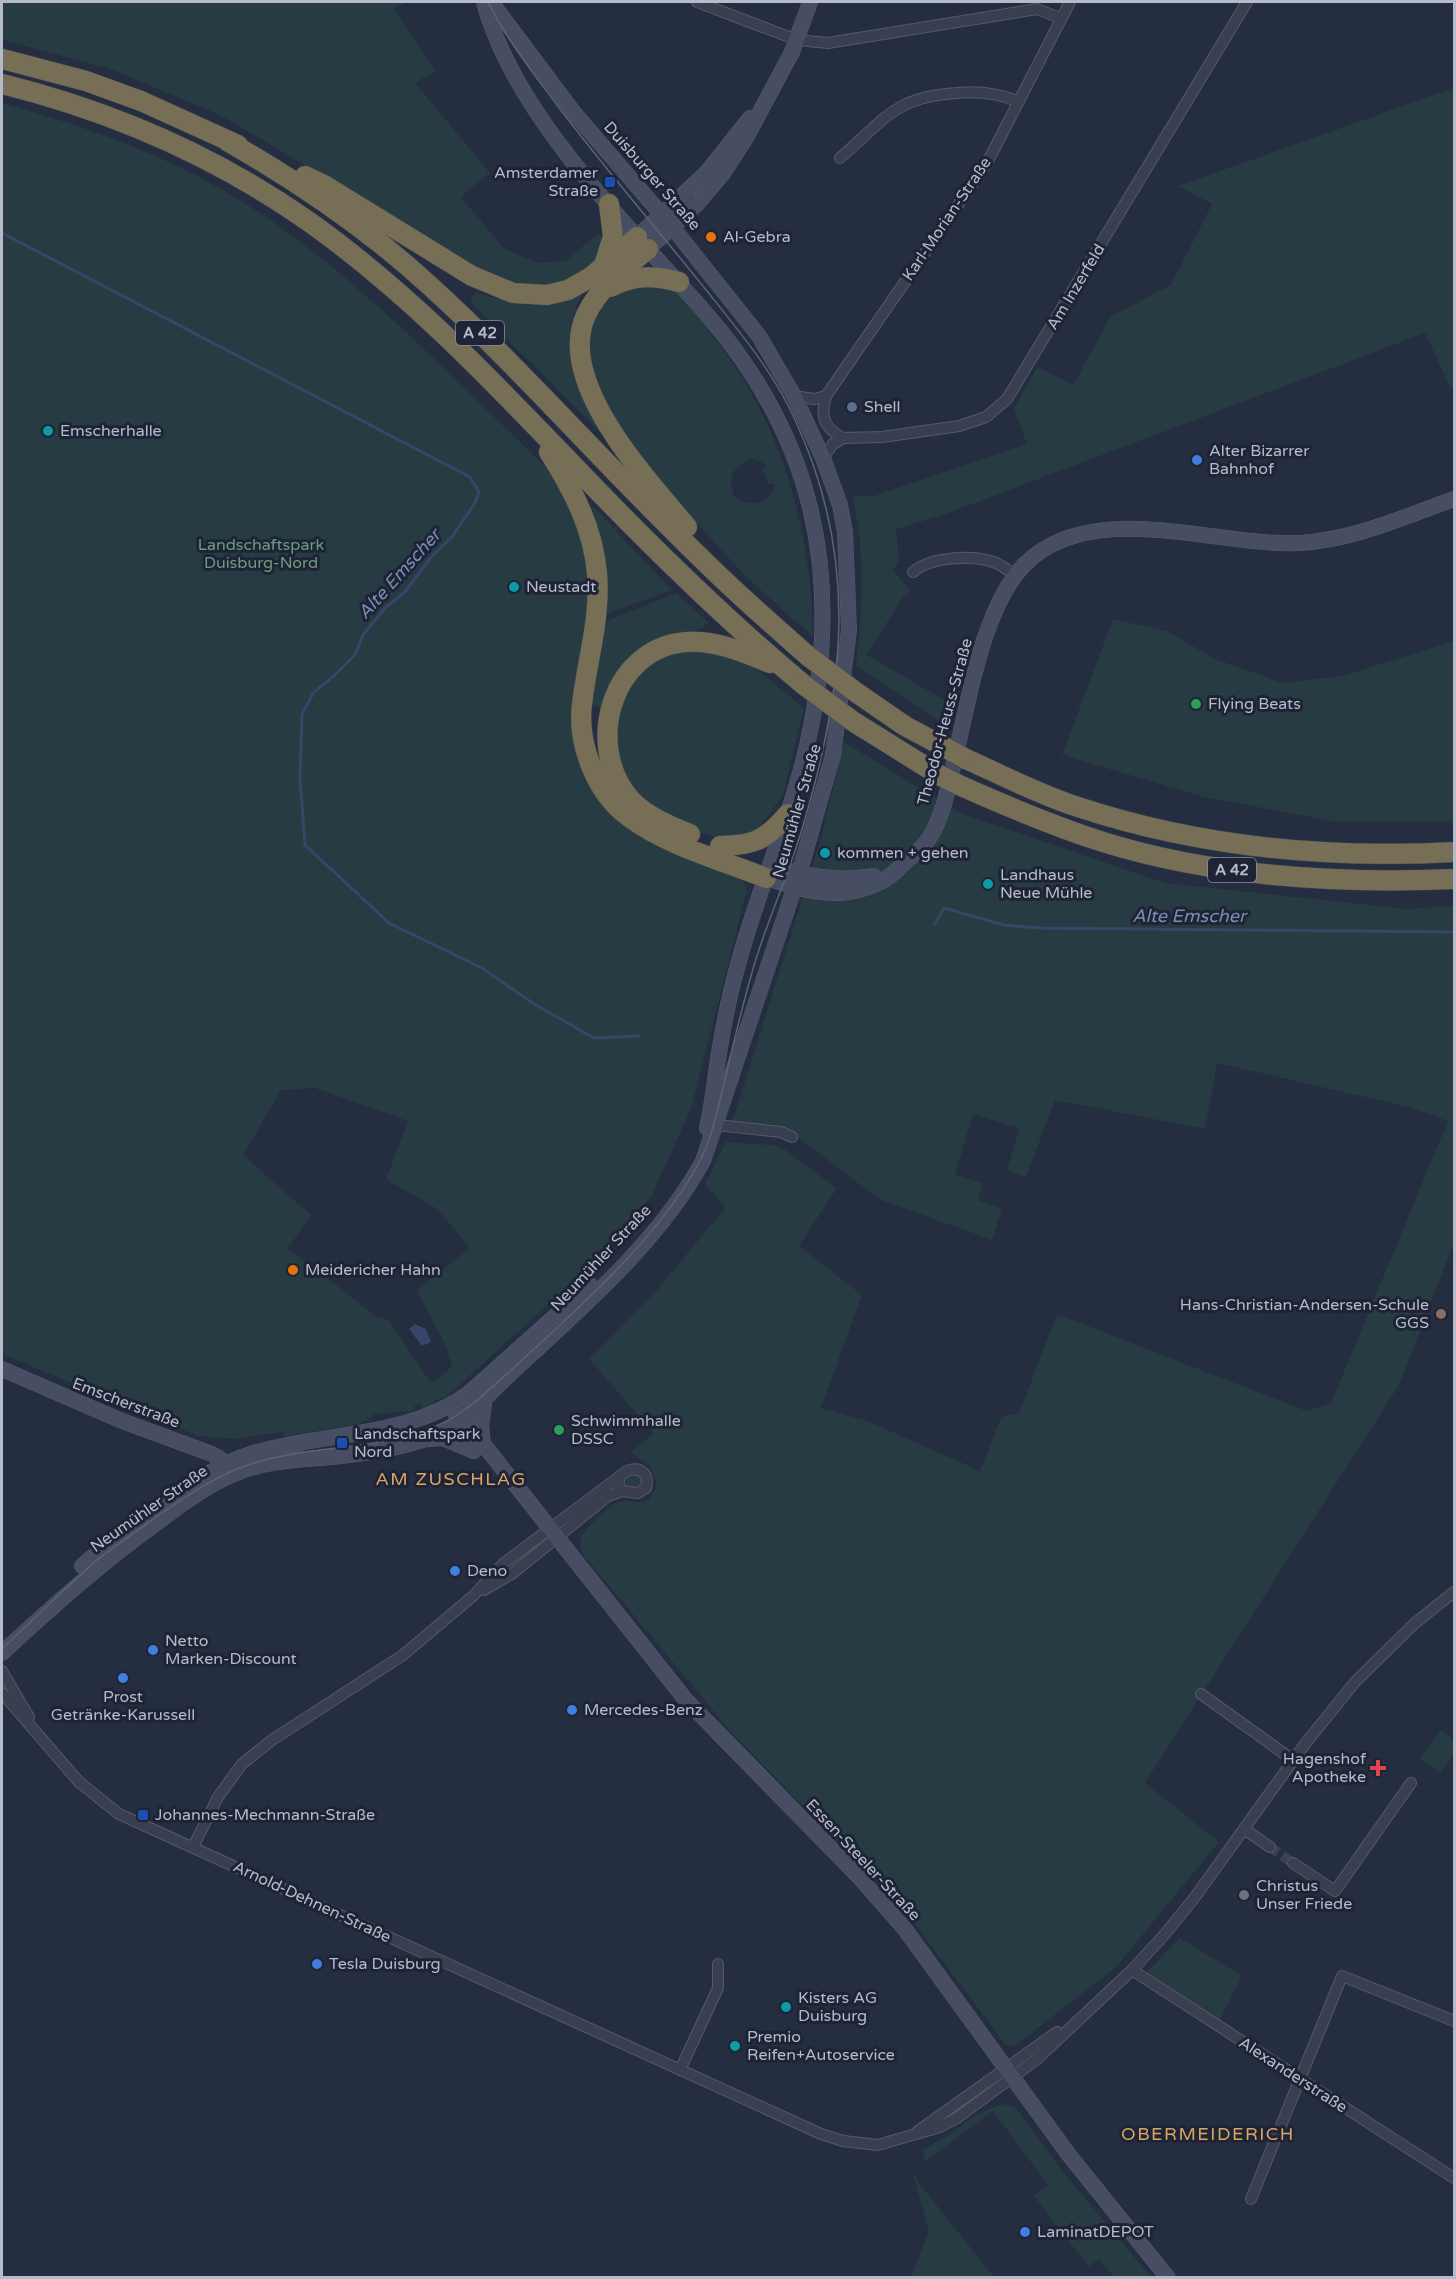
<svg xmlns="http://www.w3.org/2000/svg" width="1456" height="2279" viewBox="0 0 1456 2279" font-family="'Varela Round',sans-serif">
<rect width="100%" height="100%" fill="#252d41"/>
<!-- green -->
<path fill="#273b42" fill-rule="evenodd" d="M 2,2 L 407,2 L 394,9 L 436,71 L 415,83 L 490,173 L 461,197 L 504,248 L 537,263 L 565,261 L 599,233 L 608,245 C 575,286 549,293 499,280 L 220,115 L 108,68 L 2,40 Z
M 1453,88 L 1454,385 L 1450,387 L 1425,333 L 943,515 L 896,529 L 899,560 L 893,570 L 910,591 L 902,598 L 867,655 L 958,708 L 949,728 L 856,665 C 862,610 866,550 852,496 L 874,496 L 1027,444 L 1014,409 L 1037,367 L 1073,385 L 1111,316 L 1171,285 L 1212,204 L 1178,186 Z
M 2,103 C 92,128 181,160 260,213 C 369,286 459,386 555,475 L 568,498 L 587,552 L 591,600 L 579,756 L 742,876 L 741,879 L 747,890 L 691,1109 L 651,1197 L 595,1262 L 445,1398 L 433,1401 L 435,1405 L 423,1409 L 420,1404 L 414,1406 L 415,1410 L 412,1411 L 374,1414 L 368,1420 L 354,1425 L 284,1437 L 285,1431 L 237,1439 L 198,1436 L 2,1354 ZM 315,1088 L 408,1121 L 386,1179 L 437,1209 L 470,1248 L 417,1290 C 428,1316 447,1339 452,1367 L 431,1383 L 389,1320 L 377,1317 L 288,1248 L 311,1215 L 243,1155 L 281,1090 Z
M 668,284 C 685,297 697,315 710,332 C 781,421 811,524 813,637 L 746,577 L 672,496 L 619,427 L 596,389 L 584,345 L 594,313 L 603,300 L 617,289 ZM 755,459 L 767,465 L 763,470 L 768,484 L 775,484 C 770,505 750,509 734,496 C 727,477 734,462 755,459 Z
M 476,292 C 518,308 541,302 583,293 C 551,351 583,394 612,444 L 470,302 Z
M 593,506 L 672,590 L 606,614 L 607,597 L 589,508 Z
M 676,593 L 709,623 L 686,636 L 671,640 L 603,709 L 589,703 L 607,621 Z
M 1113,619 L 1167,631 L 1215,659 L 1283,683 L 1342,676 L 1454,641 L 1454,821 L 1332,821 L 1204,797 L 1062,755 Z
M 716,650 L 753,666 L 804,708 L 783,795 L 754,835 C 745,836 732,840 722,838 C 692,833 641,808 626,780 C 600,733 623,662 679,652 C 691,649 704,651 716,650 Z
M 844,742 L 962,814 L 1166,883 L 1408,909 L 1454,905 L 1454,1243 L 1399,1385 L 1145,1783 L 1219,1842 L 1116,1967 L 1013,2047 L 1005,2044 L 906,1912 L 731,1732 L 581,1552 L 581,1536 C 589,1526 607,1505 620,1502 C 641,1497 643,1514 657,1485 L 650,1465 L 630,1453 L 654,1433 L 589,1359 L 657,1290 L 725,1208 L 705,1184 L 726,1142 L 773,1145 L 784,1149 L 837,1188 L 799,1246 L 862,1295 L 821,1408 L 870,1422 L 980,1471 L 1001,1417 L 1019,1413 L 1057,1314 L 1307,1411 L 1331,1403 L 1448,1121 L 1409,1107 L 1217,1063 L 1205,1129 L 1055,1100 L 1026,1177 L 1007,1171 L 1019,1128 L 973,1114 L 955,1175 L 983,1183 L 978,1200 L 1002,1209 L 992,1240 L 879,1199 L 788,1130 L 732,1123 L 820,842 Z
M 634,1474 L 642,1480 L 641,1485 L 626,1488 L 625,1480 Z
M 1441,1730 L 1454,1741 L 1454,1754 L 1440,1773 L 1420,1758 Z
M 1180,1938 L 1242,1976 L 1219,2022 L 1146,1973 Z
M 1006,2104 L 1017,2109 L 1060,2168 L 1151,2277 L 1114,2277 L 1099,2259 L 1089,2267 L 1034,2196 L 1048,2185 L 993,2111 L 925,2162 L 922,2150 C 951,2138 974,2109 1006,2104 Z
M 911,2169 L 918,2182 L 994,2277 L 911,2277 L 929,2231 Z"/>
<!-- water -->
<path fill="#384568" d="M 415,1324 L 426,1329 L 431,1342 L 422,1346 L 409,1329 Z"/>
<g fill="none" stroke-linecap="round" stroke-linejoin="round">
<!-- stream -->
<path stroke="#384568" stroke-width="3" d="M 2,233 L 470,477 L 479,492 L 475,503 L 452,537 L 431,557 L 405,592 L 385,608 L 363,635 L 355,655 L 335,675 L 314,692 L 302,714 L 300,778 L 305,845 L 389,923 L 482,968 L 534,1004 L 594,1038 L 639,1036
M 935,924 L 944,908 L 1004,925 L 1040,928 L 1454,932"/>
<!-- street-tunnel -->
<path stroke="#3b4256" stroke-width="10" stroke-dasharray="10 5" stroke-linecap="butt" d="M 1270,1847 L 1293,1863"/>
<!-- street casing -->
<g stroke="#545a6b" stroke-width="12">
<path id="street" d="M 697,2 L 797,40 L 828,43 L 1037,9 L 1060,18
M 840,158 C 885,120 893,97 957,93 C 978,91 997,93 1017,101
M 794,396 L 814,399 L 826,396
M 843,438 C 824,428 820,417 826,396 L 987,163 L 1070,2
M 823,458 L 833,444 L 843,438 L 882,437 L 959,426 L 986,417 L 1007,399 L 1247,2
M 913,572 C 930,557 969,555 990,561 C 1000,563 1007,570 1015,575
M 708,1124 L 781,1132 L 792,1137
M 484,1590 L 513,1573 L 608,1496 L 622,1491
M 2,1671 L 29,1717
M 2,1693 L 79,1782 L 119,1814 L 821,2134 L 843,2141 L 878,2145 L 940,2127 L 957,2118 L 1037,2059 L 1132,1970 L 1165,1934 L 1195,1897 L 1305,1744 L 1355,1682 L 1414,1624 L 1454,1592
M 1201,1694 L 1293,1760
M 1244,1829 L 1270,1847
M 193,1847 L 218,1797 L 242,1764 L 272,1740 L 403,1655 L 473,1596 L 503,1564 L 627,1471 C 640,1466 650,1474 646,1488 L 638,1493 L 622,1491 L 618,1484 L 620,1476
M 1293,1863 L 1335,1891 L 1411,1783
M 1132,1970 L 1454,2178
M 680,2070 L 718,1988 L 718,1964
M 918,2131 L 1057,2032
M 1251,2199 L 1342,1976 L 1454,2021"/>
</g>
<!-- secondary casing -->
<g stroke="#545a6b" stroke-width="16">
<path id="secondary" d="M 484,2 C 514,115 627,224 703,310 C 815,437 844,577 808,741 C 791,819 757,891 737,968 C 728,1000 722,1033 717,1066 C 714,1086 712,1107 707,1128
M 637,237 L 707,172 L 750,118
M 648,249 L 697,204 L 724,172 L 746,138 L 792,52 L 810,2
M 770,866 C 805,876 838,882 874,876
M 766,878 C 787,884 811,893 834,893 C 856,893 882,885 897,870 C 908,858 921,851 930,837 C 942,817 947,794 952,771 C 967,711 981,608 1025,564 C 1093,497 1217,547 1299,543 C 1354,540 1403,517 1454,499
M 2,1369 L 122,1421 L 212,1454 L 227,1463 L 230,1469
M 455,1413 L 472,1430 L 685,1699 L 859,1877 L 904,1928 L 1069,2155 L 1168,2278
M 429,1439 L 443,1438 L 474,1451
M 483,1444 L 481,1426 L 485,1397
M 82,1566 C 103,1547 126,1532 148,1515 C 181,1491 214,1465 254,1453 C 324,1432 408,1438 469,1393 L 590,1285
M 2,1653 C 52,1607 102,1562 158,1522 C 181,1504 207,1485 234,1474 C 269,1459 305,1460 341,1456 C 370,1453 399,1448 426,1439 C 459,1429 487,1395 511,1373 C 578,1311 659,1242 703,1161 L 799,874 L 833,755 L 849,630 L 845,532 L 840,505 L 823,458 L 794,396 L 759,336 L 673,228 L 575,114 L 491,2"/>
</g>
<!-- highway casing -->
<g stroke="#414758" stroke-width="21">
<path id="highway" d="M 2,59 L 86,81 L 141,101 L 238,145
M 2,84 C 111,111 215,156 308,221 C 417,298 507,397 599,492 C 665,560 732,625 804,685
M 227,141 C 299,182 368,229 429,285 C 525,372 610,471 704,561 C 737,594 773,625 808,656
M 305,176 L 324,185 L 472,276 L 513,293 L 547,295 L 568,290 L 591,277 L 637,237
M 648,249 C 625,268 599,287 586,315 C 555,382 647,479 687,527
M 604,265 L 613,237 L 609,204
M 610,287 C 635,275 653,275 679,282
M 549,452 C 573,490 593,528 597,573 C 601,618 587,660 582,704 C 577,744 596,793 629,817 C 668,846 721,860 766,878
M 857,693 L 905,726 L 946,748
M 854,722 L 939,775
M 966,759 C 1002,775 1038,794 1075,806 C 1198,847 1326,859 1454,852
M 959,785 C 1006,806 1053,826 1103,842 C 1216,877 1337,884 1454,879
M 690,834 C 670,826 646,816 631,800 C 584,748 610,648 686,642 C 716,640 743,652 770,663
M 720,846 C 754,845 765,841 788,814"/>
</g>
<!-- street -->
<use href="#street" stroke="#393f50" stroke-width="10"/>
<!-- secondary -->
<use href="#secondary" stroke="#474e63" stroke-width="15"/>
<!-- highway -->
<use href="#highway" stroke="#776e56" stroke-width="20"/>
<!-- tram -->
<path stroke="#5b6377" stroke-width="1.5" d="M 2,1649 C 33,1620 64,1589 97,1560 C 117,1544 139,1530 159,1515 C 190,1494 218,1474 254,1463 C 321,1442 404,1453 463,1411 C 484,1396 502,1378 521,1361 C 580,1307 657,1238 696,1168 C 709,1146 715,1121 721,1096 C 732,1051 742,1004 756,959 C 770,914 790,871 803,826 C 845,685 859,560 796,422 C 776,376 743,336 711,296 C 659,231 604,168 554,101 C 530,69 506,38 488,2"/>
<!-- highway-bridge casing -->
<g stroke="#414758" stroke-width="21" stroke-linecap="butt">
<path id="highway-bridge" d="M 808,656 L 857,693
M 804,685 L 854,722
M 946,748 L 966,759
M 939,775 L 959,785"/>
</g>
<!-- highway-bridge -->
<use href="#highway-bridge" stroke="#776e56" stroke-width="20"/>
</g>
<!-- markers -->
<g fill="#1a4fb4" stroke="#1e2436" stroke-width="2">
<rect x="604" y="176" width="12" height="12" rx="3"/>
<rect x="336" y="1437" width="12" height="12" rx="3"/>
<rect x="137" y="1809" width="12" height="12" rx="3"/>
</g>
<g fill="#e8710a" stroke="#1e2436" stroke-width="2">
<circle cx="711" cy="237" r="6"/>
<circle cx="293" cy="1270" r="6"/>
</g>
<circle fill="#5c6f8a" stroke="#1e2436" stroke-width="2" cx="852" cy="407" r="6"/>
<g fill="#0f9aa8" stroke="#1e2436" stroke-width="2">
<circle cx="48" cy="431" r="6"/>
<circle cx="514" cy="587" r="6"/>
<circle cx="825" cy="853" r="6"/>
<circle cx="988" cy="884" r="6"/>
<circle cx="786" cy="2007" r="6"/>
<circle cx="735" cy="2046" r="6"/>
</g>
<g fill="#3f7fe0" stroke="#1e2436" stroke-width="2">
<circle cx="1197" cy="460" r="6"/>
<circle cx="455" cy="1571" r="6"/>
<circle cx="153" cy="1650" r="6"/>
<circle cx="123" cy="1678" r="6"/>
<circle cx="572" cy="1710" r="6"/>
<circle cx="317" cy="1964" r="6"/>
<circle cx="1025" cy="2232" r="6"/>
</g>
<g fill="#2e9e5b" stroke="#1e2436" stroke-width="2">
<circle cx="1196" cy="704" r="6"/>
<circle cx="559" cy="1430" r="6"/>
</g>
<circle fill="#8d6e63" stroke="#1e2436" stroke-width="2" cx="1441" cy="1314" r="6"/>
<path fill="#e0444e" stroke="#1e2436" stroke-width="2" d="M1375 1759h6v6h6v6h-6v6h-6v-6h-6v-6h6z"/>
<circle fill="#6b7280" stroke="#1e2436" stroke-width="2" cx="1244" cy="1895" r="6"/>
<g text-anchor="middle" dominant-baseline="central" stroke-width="6" stroke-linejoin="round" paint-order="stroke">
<!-- shield labels -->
<g fill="#1e2436" stroke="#888e9e" stroke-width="1.5">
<rect x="456" y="321" width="48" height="24" rx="4.5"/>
<rect x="1208" y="858" width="48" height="24" rx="4.5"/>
</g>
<g font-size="15" font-weight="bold" fill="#b6bbcb">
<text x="480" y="333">A 42</text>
<text x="1232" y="870">A 42</text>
</g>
<!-- poi labels -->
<g font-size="16" fill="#b6bbcb" stroke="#1e2436" text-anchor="start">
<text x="598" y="173" text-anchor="end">Amsterdamer<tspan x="598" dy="18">Straße</tspan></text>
<text x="723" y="237">Al-Gebra</text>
<text x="864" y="407">Shell</text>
<text x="60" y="431">Emscherhalle</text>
<text x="1209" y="451">Alter Bizarrer<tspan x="1209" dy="18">Bahnhof</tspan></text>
<text x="526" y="587">Neustadt</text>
<text x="1208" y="704">Flying Beats</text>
<text x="837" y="853">kommen + gehen</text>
<text x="1000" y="875">Landhaus<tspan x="1000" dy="18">Neue Mühle</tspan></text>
<text x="305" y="1270">Meidericher Hahn</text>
<text x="1429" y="1305" text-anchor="end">Hans-Christian-Andersen-Schule<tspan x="1429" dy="18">GGS</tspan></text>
<text x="571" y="1421">Schwimmhalle<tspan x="571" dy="18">DSSC</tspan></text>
<text x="354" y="1434">Landschaftspark<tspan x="354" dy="18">Nord</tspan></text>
<text x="467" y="1571">Deno</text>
<text x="165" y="1641">Netto<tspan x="165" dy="18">Marken-Discount</tspan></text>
<text x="123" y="1697" text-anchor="middle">Prost<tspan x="123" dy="18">Getränke-Karussell</tspan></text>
<text x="584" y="1710">Mercedes-Benz</text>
<text x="1366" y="1759" text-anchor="end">Hagenshof<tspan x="1366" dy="18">Apotheke</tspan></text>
<text x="155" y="1815">Johannes-Mechmann-Straße</text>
<text x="1256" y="1886">Christus<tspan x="1256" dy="18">Unser Friede</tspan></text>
<text x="329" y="1964">Tesla Duisburg</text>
<text x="798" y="1998">Kisters AG<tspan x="798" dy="18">Duisburg</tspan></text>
<text x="747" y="2037">Premio<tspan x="747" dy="18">Reifen+Autoservice</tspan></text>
<text x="1037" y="2232">LaminatDEPOT</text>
</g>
<!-- street labels -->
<g font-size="16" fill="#b6bbcb" stroke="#1e2436">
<text transform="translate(652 176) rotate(49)">Duisburger Straße</text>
<text transform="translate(947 219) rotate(-56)">Karl-Morian-Straße</text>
<text transform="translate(1076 287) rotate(-59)">Am Inzerfeld</text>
<text transform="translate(945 722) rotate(-75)">Theodor-Heuss-Straße</text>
<text transform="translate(797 811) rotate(-74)">Neumühler Straße</text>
<text transform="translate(601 1258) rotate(-47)">Neumühler Straße</text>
<text transform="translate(126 1403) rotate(21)">Emscherstraße</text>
<text transform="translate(149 1509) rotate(-35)">Neumühler Straße</text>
<text transform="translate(863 1860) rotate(47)">Essen-Steeler-Straße</text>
<text transform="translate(312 1902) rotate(25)">Arnold-Dehnen-Straße</text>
<text transform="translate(1293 2075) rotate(33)">Alexanderstraße</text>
</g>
<!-- park labels -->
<g font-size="16" fill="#6c9c7e" stroke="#1e2436">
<text x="261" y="545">Landschaftspark<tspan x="261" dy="18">Duisburg-Nord</tspan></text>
</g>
<!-- water labels -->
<g font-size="18" font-style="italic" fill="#7c8cb2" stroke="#1e2436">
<text transform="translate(399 574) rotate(-48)">Alte Emscher</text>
<text x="1189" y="916">Alte Emscher</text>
</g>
<!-- neighbourhood labels -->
<g font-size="18" letter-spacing="1.5" fill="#d8a763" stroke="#1e2436">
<text x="451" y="1479">AM ZUSCHLAG</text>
<text x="1208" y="2134">OBERMEIDERICH</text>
</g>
</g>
<!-- border -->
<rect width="1456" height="2279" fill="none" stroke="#b6bbcb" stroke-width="6"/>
</svg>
